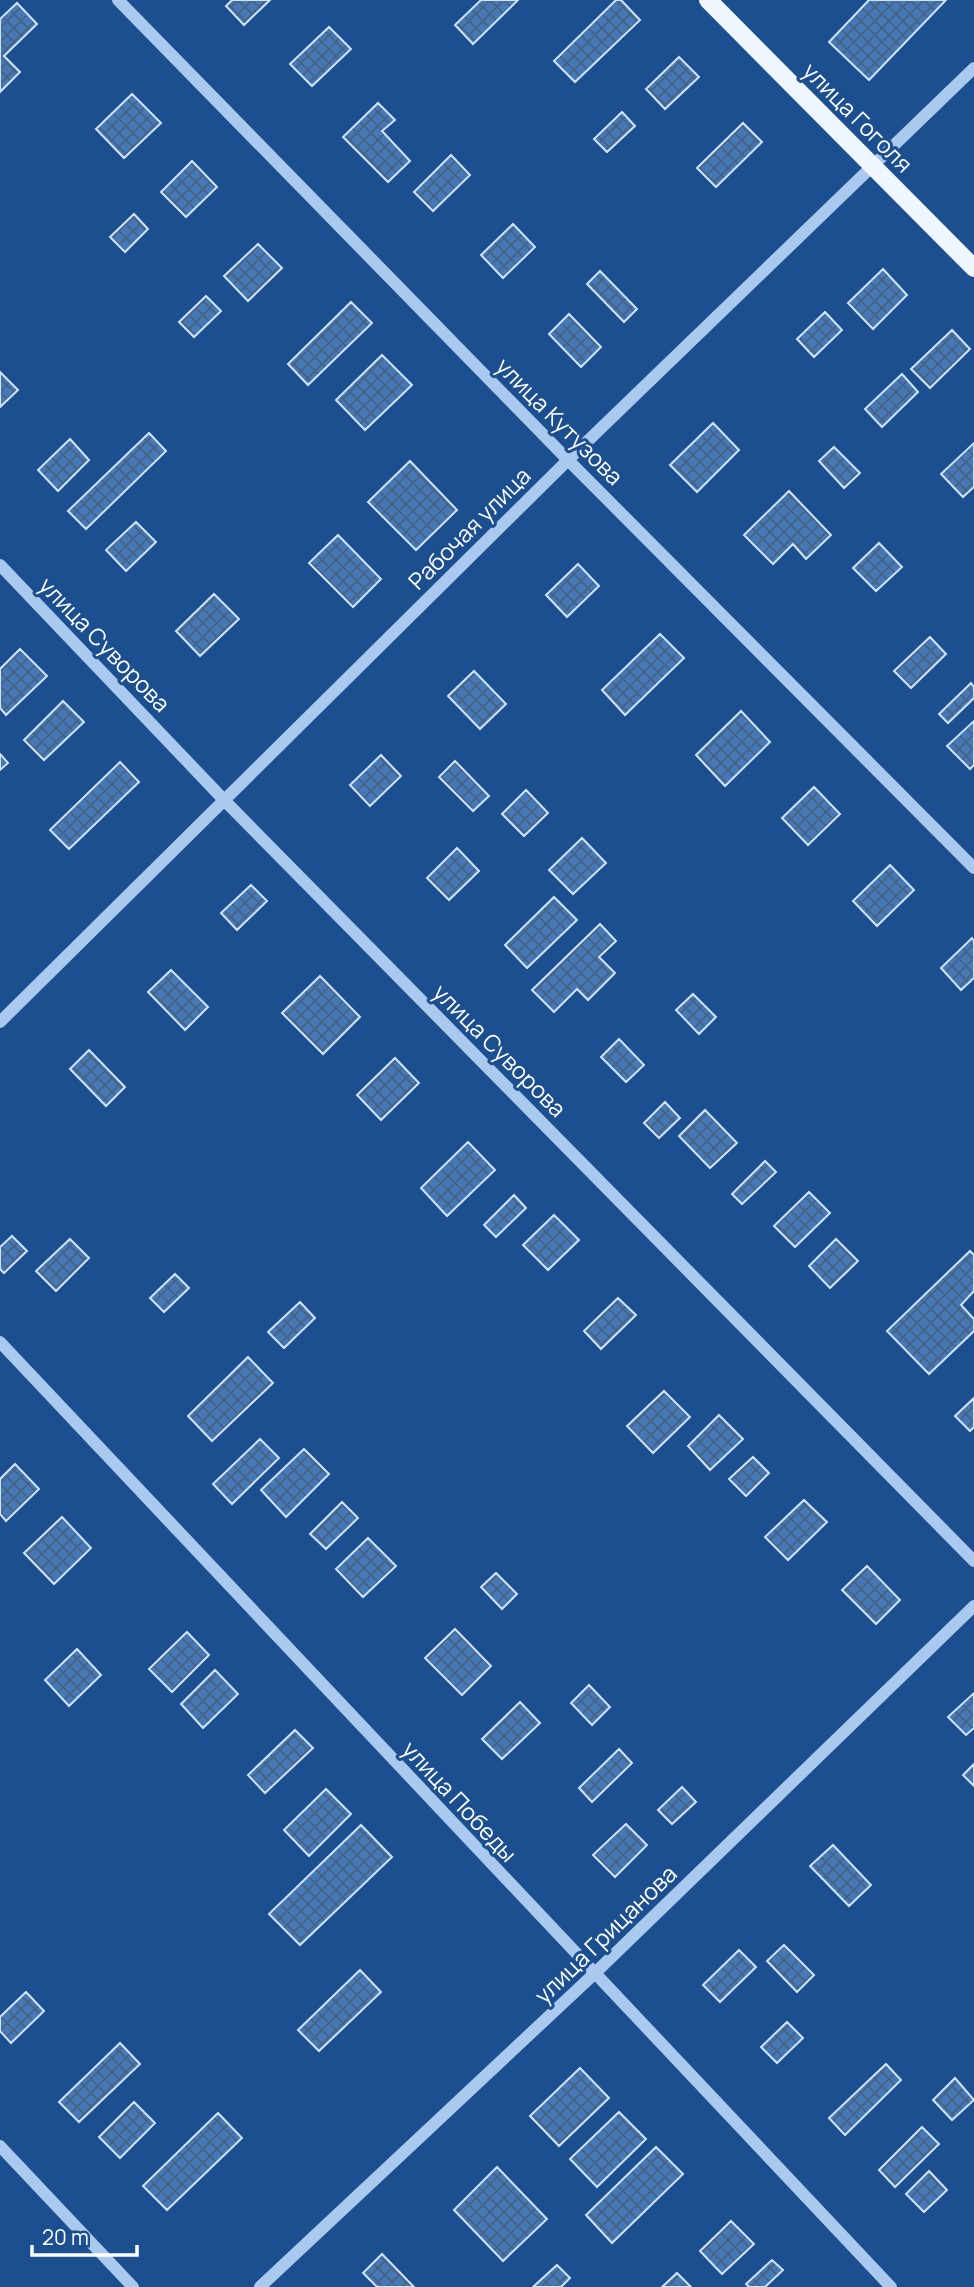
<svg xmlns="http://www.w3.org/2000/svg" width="974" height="2287" viewBox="0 0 974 2287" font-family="Manrope,sans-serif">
<defs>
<pattern id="building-cross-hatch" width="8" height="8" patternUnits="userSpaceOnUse" patternTransform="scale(1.75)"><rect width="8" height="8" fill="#4478b7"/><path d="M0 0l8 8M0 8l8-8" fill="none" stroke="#486282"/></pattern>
</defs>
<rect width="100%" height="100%" fill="#1b4f8f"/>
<!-- building -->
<path fill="url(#building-cross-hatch)" stroke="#cfe3fa" stroke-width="2" d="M 232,0 L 270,0 L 244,25 L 226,6 Z
M 481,0 L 518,0 L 473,44 L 455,25 Z
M 616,0 L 621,0 L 640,20 L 575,82 L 554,61 Z
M 869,0 L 946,0 L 869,80 L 829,42 Z
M 17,3 L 37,24 L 4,56 L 20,72 L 0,92 L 0,19 Z
M 329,27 L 351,49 L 312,86 L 290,64 Z
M 679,57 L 699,77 L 665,109 L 646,89 Z
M 132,94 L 161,123 L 124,158 L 96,129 Z
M 378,103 L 395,120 L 382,131 L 410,161 L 388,182 L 343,137 Z
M 622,112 L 635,126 L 607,152 L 594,139 Z
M 743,123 L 762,142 L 716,187 L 697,168 Z
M 451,155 L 470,175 L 433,211 L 414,192 Z
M 192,161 L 217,187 L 186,217 L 161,192 Z
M 134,214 L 148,229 L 125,252 L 110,237 Z
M 513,224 L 535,247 L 503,278 L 481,255 Z
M 258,244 L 282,268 L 248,301 L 224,276 Z
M 883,269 L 907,295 L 873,329 L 848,303 Z
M 600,271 L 637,309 L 624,322 L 587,284 Z
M 206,296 L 221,311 L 194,337 L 179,322 Z
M 351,302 L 372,323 L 308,385 L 288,364 Z
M 825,312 L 842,330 L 814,357 L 797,339 Z
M 569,314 L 601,347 L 581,367 L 549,334 Z
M 952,330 L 970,349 L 930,388 L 911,369 Z
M 382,355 L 412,385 L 365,430 L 336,400 Z
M 0,372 L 18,390 L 0,407 Z
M 902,374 L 918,392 L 882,427 L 865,409 Z
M 713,423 L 739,450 L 697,492 L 670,465 Z
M 149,433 L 166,451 L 86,529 L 68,511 Z
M 70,439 L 89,460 L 58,491 L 38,470 Z
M 974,443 L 974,487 L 963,497 L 941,474 Z
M 834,447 L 860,473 L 844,488 L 819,461 Z
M 410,461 L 457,510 L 416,550 L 368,502 Z
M 789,491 L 831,535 L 806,559 L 793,544 L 773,564 L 744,535 Z
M 136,522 L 156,542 L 126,571 L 106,550 Z
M 338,535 L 381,579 L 353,607 L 309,563 Z
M 879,543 L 902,567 L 876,591 L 853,568 Z
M 578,564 L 599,586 L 567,617 L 546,595 Z
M 214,594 L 239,619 L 200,656 L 176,631 Z
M 660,634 L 684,658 L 625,715 L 602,690 Z
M 930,637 L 946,654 L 911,688 L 894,671 Z
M 20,649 L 47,676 L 6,715 L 0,708 L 0,669 Z
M 474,671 L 506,704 L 480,729 L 448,696 Z
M 971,683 L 974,687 L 974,698 L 948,723 L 939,714 Z
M 63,701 L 84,722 L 44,760 L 24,740 Z
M 741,711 L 770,742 L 725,786 L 696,755 Z
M 974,721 L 974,765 L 970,769 L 947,746 Z
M 0,754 L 8,763 L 0,770 Z
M 381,755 L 401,776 L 370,806 L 350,785 Z
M 455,761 L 489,796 L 473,811 L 439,777 Z
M 120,762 L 139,782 L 69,849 L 50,830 Z
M 814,787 L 840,814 L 808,845 L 782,818 Z
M 526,790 L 548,813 L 524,836 L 502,814 Z
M 582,838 L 606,863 L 573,894 L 549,870 Z
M 457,848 L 479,871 L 449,900 L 427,878 Z
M 890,865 L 914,890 L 877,926 L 853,901 Z
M 251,885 L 267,901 L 237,930 L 221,913 Z
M 554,897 L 577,920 L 527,968 L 505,945 Z
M 600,924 L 616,941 L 599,957 L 615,973 L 588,1000 L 577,989 L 554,1012 L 532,990 Z
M 972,938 L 974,941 L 974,978 L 961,990 L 941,968 Z
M 171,970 L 208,1007 L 185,1030 L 148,992 Z
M 320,976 L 360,1017 L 323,1054 L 282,1013 Z
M 693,994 L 716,1017 L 699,1034 L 676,1010 Z
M 619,1039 L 644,1065 L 626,1082 L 601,1057 Z
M 89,1050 L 125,1087 L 106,1106 L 70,1069 Z
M 395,1058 L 419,1083 L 381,1120 L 357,1095 Z
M 665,1102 L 680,1118 L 659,1138 L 644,1123 Z
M 705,1110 L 737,1143 L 710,1168 L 679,1136 Z
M 468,1142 L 495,1170 L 447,1216 L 421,1188 Z
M 765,1161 L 776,1172 L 742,1204 L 732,1194 Z
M 809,1192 L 830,1213 L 795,1247 L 774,1226 Z
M 514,1195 L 526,1208 L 496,1237 L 484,1225 Z
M 554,1215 L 579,1240 L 548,1270 L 523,1245 Z
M 12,1236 L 27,1251 L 4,1273 L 0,1269 L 0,1247 Z
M 70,1239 L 89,1258 L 56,1291 L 36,1271 Z
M 836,1239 L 858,1261 L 830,1288 L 809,1266 Z
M 970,1251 L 974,1255 L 974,1291 L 961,1305 L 974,1319 L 974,1331 L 929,1374 L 887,1331 Z
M 175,1274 L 189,1288 L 164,1312 L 150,1298 Z
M 618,1298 L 636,1315 L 601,1349 L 584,1331 Z
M 300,1302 L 315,1318 L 284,1348 L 268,1332 Z
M 248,1357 L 273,1383 L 212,1441 L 188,1416 Z
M 664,1391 L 690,1417 L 653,1453 L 627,1426 Z
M 974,1398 L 974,1427 L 970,1431 L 955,1416 Z
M 719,1415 L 743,1439 L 710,1470 L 688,1446 Z
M 260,1439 L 279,1458 L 232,1504 L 213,1484 Z
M 304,1449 L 329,1474 L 286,1517 L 261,1490 Z
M 753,1457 L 769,1473 L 746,1496 L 729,1479 Z
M 15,1464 L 39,1489 L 6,1521 L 0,1514 L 0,1479 Z
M 804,1500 L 827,1522 L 788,1560 L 765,1537 Z
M 342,1502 L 358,1518 L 326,1549 L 310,1534 Z
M 62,1517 L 91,1548 L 54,1584 L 24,1553 Z
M 368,1538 L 396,1566 L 363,1597 L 336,1569 Z
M 867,1566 L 900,1600 L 876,1624 L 842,1590 Z
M 496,1573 L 517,1594 L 502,1609 L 481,1587 Z
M 455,1629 L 491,1666 L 462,1695 L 425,1658 Z
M 187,1632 L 209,1655 L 172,1692 L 149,1669 Z
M 77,1649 L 101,1675 L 69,1706 L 45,1680 Z
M 215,1670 L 238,1694 L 203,1728 L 181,1704 Z
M 589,1685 L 610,1707 L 592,1725 L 571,1703 Z
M 974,1693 L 974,1728 L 966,1735 L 948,1717 Z
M 520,1702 L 540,1723 L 502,1759 L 482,1739 Z
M 295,1730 L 313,1748 L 265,1793 L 248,1775 Z
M 619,1749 L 632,1763 L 592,1802 L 579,1788 Z
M 974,1764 L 974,1786 L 963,1775 Z
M 682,1787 L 696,1802 L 672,1824 L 658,1810 Z
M 326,1789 L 351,1814 L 309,1856 L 284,1830 Z
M 626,1824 L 647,1845 L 615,1877 L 593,1855 Z
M 361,1825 L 392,1857 L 300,1945 L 269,1914 Z
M 833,1845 L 871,1885 L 849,1906 L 810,1866 Z
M 784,1945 L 814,1975 L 797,1992 L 767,1961 Z
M 739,1950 L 756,1967 L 720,2002 L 703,1985 Z
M 360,1970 L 381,1992 L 319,2051 L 298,2030 Z
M 26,1992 L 44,2011 L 11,2043 L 0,2031 L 0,2017 Z
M 787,2022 L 803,2038 L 777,2063 L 761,2047 Z
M 120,2043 L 140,2064 L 79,2122 L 59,2102 Z
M 886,2064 L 901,2080 L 845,2135 L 829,2118 Z
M 580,2068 L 609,2098 L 559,2146 L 530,2116 Z
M 955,2078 L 974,2100 L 952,2120 L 933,2100 Z
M 134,2102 L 155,2123 L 120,2158 L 99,2137 Z
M 619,2112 L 646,2139 L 597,2187 L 570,2159 Z
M 218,2113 L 242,2138 L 167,2210 L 143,2186 Z
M 922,2127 L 939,2144 L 895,2187 L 879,2170 Z
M 656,2147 L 683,2174 L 612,2243 L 586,2215 Z
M 497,2167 L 547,2219 L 503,2261 L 454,2210 Z
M 929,2171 L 947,2190 L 924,2212 L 906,2194 Z
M 731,2221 L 754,2244 L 722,2274 L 700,2251 Z
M 382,2254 L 414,2287 L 377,2287 L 363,2273 Z
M 772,2260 L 783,2270 L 765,2287 L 749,2287 L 746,2284 Z
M 557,2265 L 570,2278 L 561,2287 L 533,2287 Z
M 677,2273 L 691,2287 L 662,2287 Z"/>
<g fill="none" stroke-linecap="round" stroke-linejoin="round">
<!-- minor -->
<path stroke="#a9c9ee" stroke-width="12" d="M 118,0 L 568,460 L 974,868
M 0,565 L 224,800 L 974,1561
M 0,1022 L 568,460 L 974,68
M 0,1342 L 891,2287
M 0,2146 L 133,2287
M 260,2287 L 594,1974 L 974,1606"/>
<!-- major -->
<path stroke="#f0f6ff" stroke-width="18" d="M 708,0 L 974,268"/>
</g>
<g text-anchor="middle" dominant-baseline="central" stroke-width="6" stroke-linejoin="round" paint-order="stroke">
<!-- street labels -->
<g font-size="23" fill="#fff" stroke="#1b4f8f">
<text transform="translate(858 117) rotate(45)">улица Гоголя</text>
<text transform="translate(560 421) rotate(45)">улица Кутузова</text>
<text transform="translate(469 528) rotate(-45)">Рабочая улица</text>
<text transform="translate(105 644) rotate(46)">улица Суворова</text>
<text transform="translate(500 1050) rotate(45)">улица Суворова</text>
<text transform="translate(460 1801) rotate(47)">улица Победы</text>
<text transform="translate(605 1934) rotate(-44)">улица Грицанова</text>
</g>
</g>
<!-- scale -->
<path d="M32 2245v10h105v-10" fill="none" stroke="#ffffff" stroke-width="3.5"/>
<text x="42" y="2245" font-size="21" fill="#ffffff" stroke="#1b4f8f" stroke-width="5" paint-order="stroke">20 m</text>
</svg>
